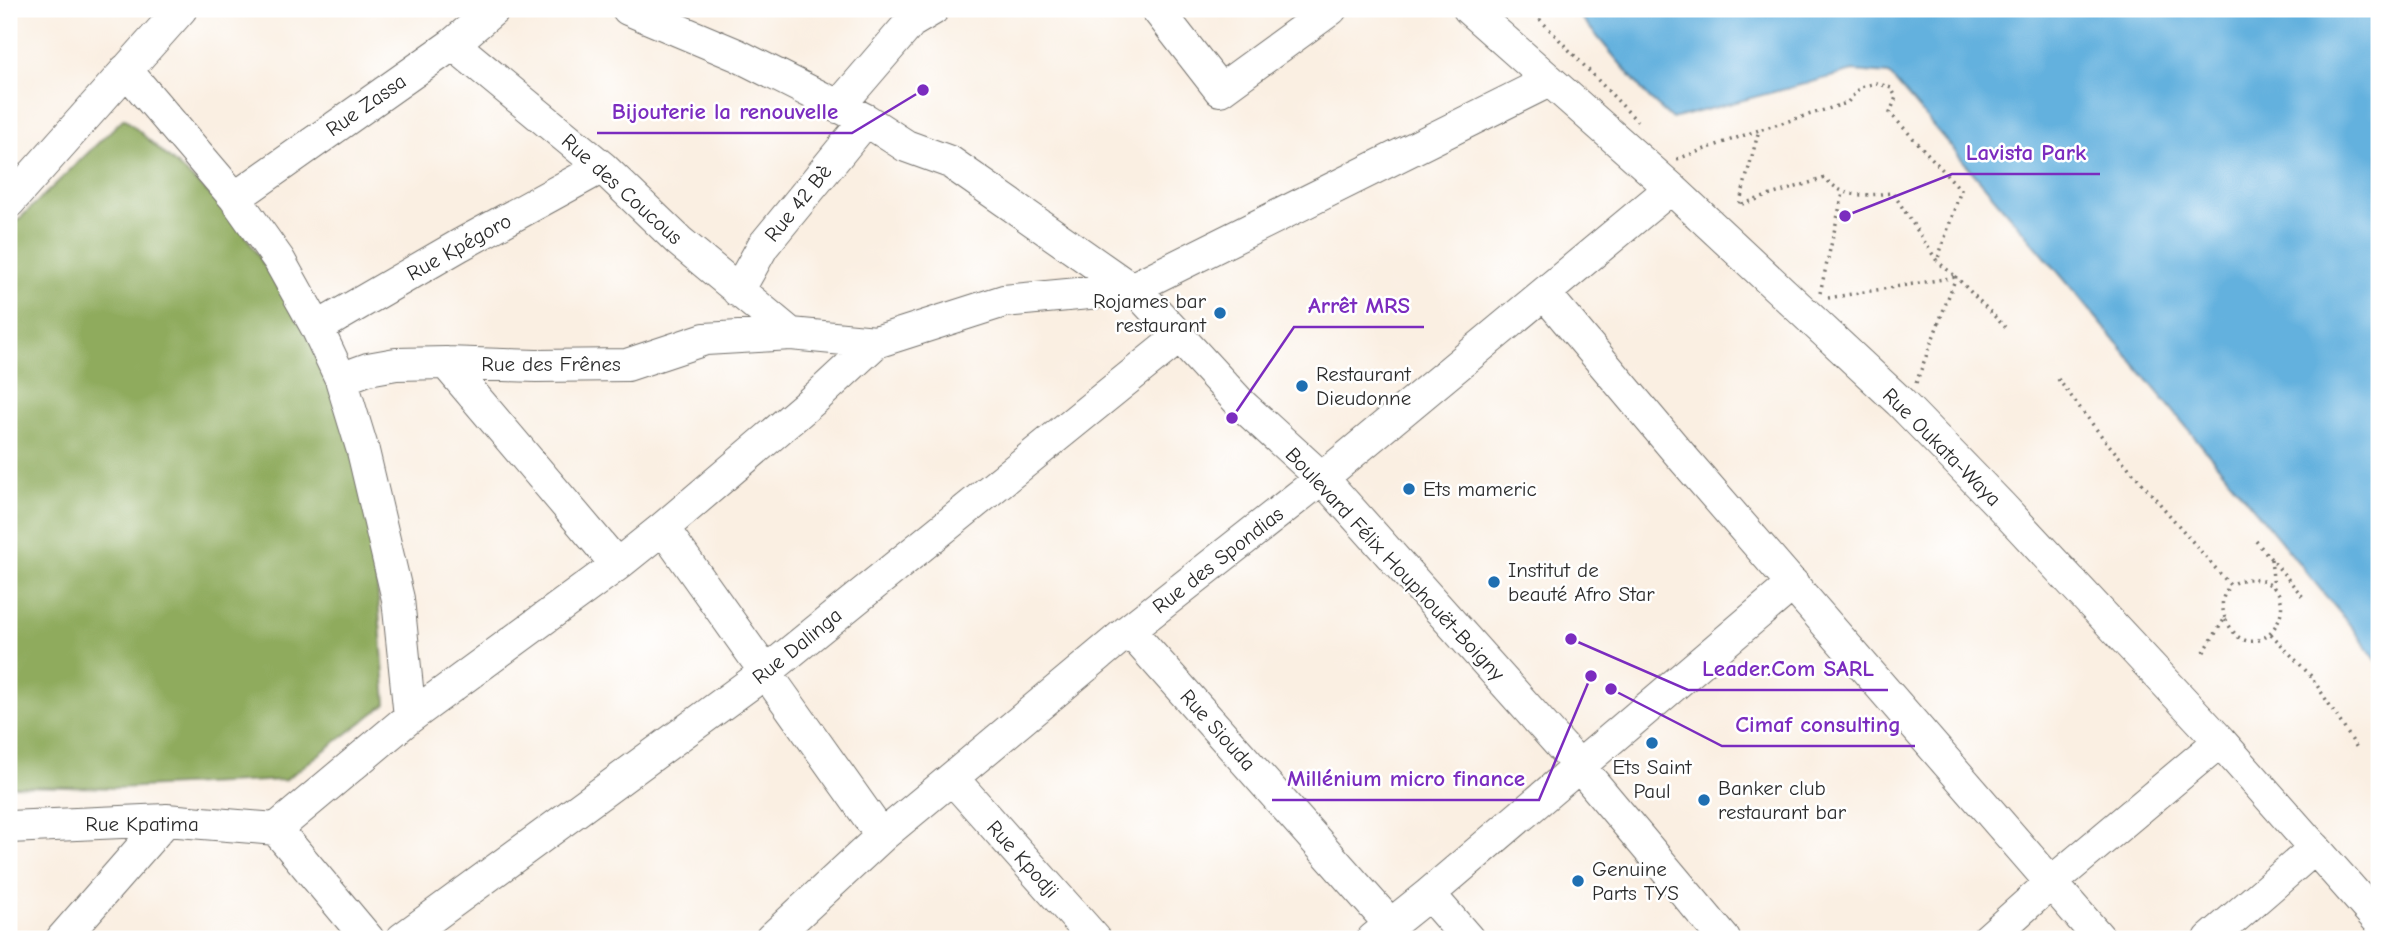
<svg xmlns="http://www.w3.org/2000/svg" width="2388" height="948" viewBox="0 0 2388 948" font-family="'Comic Neue',sans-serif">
<rect width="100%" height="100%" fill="#fff"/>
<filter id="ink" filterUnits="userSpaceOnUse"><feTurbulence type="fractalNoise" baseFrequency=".0143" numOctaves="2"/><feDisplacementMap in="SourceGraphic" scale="14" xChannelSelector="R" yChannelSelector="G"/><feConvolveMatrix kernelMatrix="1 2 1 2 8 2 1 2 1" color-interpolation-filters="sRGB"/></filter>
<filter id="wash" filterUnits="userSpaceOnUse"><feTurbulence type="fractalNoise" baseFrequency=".00686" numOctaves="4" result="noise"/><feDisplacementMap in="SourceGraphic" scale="28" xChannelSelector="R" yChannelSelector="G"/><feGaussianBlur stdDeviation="1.57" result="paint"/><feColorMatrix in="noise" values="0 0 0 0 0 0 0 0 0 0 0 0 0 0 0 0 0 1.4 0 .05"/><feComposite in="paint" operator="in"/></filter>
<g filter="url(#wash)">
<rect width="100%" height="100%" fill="#faefe2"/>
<!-- forest -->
<path fill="#8fab5d" stroke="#5d6b44" stroke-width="2" d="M 124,118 L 233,215 L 336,382 L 374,542 L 386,704 L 285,780 L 119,788 L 9,786 L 9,229 Z"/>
<!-- water -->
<path fill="#64b1de" stroke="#486e84" stroke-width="2" d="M 1574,9 L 2379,9 L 2379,664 L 2355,631 L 2075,292 L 1889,74 L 1853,71 L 1672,119 L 1649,98 Z"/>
</g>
<g filter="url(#ink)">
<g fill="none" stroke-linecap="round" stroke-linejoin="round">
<!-- minor casing -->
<g stroke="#73706b" stroke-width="34">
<path id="minor" d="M 628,9 L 737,55 L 866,120 L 906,146 L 950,162 L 1131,289 L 1135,289 L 1242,405 L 1322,478 L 1579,766 L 1724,939
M 1157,9 L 1220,90 L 1331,9
M 1469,9 L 1671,188 L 1900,402 L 2001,506 L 2220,741 L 2379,921
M 453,44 L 602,167 L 679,241 L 791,334
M 126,70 L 235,198 L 279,260 L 317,328 L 341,379 L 363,451 L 398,599 L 410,717
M 838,107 L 911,22 L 933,9
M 235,198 L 453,44 L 494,9
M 9,202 L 181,9
M 738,291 L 763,246 L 866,120
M 1545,294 L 1682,457 L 2100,939
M 317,328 L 460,245 L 602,167
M 446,363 L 617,565
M 341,379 L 368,369 L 396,364 L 446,363 L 536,366 L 627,365 L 705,339 L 791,334 L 876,342 L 1004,301 L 1131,289 L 1549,81
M 663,528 L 882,836
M 1129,630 L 1390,924
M 952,778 L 1095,939
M 9,827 L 166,820 L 276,829
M 276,829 L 410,717 L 617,565 L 663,528 L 819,395 L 876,342
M 276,829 L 368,939
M 1429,894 L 1468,939
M 62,939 L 166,820
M 402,939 L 766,672 L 1179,337
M 771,939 L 882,836 L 952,778 L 1129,630 L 1322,478 L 1671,188
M 1373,939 L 1429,894 L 1793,584
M 1988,939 L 2052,882 L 2220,741
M 2210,939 L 2315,848"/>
</g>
<!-- path -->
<path stroke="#73706b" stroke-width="3.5" stroke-dasharray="2 5" stroke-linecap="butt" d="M 1530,9 L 1637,121
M 1677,159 L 1759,130 L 1739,205 L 1825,178 C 1845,200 1865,195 1893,193 L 1937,261 L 1961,190 L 1890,113 L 1896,97 L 1891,88 L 1877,83 L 1860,87 L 1847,103 L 1759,130
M 1820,293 L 1843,193
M 1828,298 L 1956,277 L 1937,261
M 2058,379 L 2103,438 L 2230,585 C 2241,579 2250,577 2262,581 C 2305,595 2268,660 2237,636 C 2232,631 2228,624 2225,618 L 2202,655
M 1916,383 L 1956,277 L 2005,327
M 2256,541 L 2304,598
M 2271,559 L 2274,588
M 2225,618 C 2221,604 2221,597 2230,585
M 2271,634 L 2311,676 L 2357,748"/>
<!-- minor -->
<use href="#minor" stroke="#fff" stroke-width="32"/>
</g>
</g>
<!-- markers -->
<g fill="#1f6fb2" stroke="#fff" stroke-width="2.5">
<circle cx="1220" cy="313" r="7"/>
<circle cx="1302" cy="386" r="7"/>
<circle cx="1409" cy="489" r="7"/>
<circle cx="1494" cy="582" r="7"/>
<circle cx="1652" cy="743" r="7"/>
<circle cx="1704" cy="800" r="7"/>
<circle cx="1578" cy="881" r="7"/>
</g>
<g text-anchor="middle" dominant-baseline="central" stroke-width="5" stroke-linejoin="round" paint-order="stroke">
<!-- street labels -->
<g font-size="21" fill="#2b2b2b" stroke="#fff">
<text transform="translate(366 105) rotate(-35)">Rue Zassa</text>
<text transform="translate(622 189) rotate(42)">Rue des Coucous</text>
<text transform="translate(798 203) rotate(-51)">Rue 42 Bè</text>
<text transform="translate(459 247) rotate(-29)">Rue Kpégoro</text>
<text x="551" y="364">Rue des Frênes</text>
<text transform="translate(1942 447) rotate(45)">Rue Oukata-Waya</text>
<text transform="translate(1218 560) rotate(-38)">Rue des Spondias</text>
<text transform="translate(1395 564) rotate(47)">Boulevard Félix Houphouët-Boigny</text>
<text transform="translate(797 646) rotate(-39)">Rue Dalinga</text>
<text transform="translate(1218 730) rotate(48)">Rue Siouda</text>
<text x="142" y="824">Rue Kpatima</text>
<text transform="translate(1023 859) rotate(48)">Rue Kpodji</text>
</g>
<!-- poi labels -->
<g font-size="21" fill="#2b2b2b" stroke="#fff" text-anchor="start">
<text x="1206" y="301" text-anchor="end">Rojames bar<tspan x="1206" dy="24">restaurant</tspan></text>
<text x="1316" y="374">Restaurant<tspan x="1316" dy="24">Dieudonne</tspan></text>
<text x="1423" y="489">Ets mameric</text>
<text x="1508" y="570">Institut de<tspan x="1508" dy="24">beauté Afro Star</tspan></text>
<text x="1652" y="767" text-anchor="middle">Ets Saint<tspan x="1652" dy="24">Paul</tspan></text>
<text x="1718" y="788">Banker club<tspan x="1718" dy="24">restaurant bar</tspan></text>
<text x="1592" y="869">Genuine<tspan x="1592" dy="24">Parts TYS</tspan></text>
</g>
</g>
<!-- callouts -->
<path fill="none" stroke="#7b2cbf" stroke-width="2.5" d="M923 90L852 133H597M1845 216L1952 174H2100M1232 418L1294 327H1424M1571 639L1688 690H1888M1611 689L1722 746H1915M1591 676L1539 800H1272"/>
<g fill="#7b2cbf" stroke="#fff" stroke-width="2.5">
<circle cx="923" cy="90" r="7"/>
<circle cx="1845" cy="216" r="7"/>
<circle cx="1232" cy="418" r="7"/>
<circle cx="1571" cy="639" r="7"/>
<circle cx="1611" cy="689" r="7"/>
<circle cx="1591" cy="676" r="7"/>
</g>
<g font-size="23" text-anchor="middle" font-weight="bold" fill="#7b2cbf" stroke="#fff" stroke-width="5" stroke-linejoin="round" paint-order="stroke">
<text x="725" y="119">Bijouterie la renouvelle</text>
<text x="2026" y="160">Lavista Park</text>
<text x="1359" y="313">Arrêt MRS</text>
<text x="1788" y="676">Leader.Com SARL</text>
<text x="1818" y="732">Cimaf consulting</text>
<text x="1406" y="786">Millénium micro finance</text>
</g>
<!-- margin -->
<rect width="2388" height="948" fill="none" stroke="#fff" stroke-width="35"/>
</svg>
